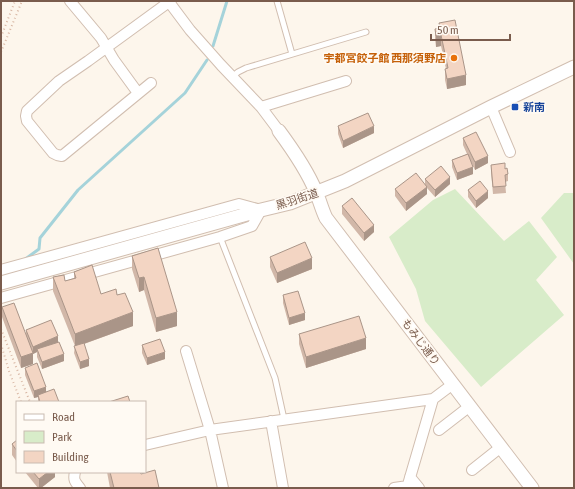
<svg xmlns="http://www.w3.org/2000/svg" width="575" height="489" viewBox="0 0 575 489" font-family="'Asap Condensed','Noto Sans JP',sans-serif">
<rect width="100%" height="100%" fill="#fdf6ec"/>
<!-- green -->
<path fill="#d8ecc9" d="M 455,189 L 504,241 L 529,221 L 557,257 L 536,280 L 564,315 L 481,387 L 425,321 L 416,289 L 389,237 L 433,200 Z
M 564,193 L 574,193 L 574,264 L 541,218 Z"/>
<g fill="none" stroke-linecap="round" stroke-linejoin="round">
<!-- stream -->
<path stroke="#a5d3da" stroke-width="3" d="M 213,46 L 227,1
M 24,260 L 39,249 L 40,238 L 78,190 L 185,93 L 207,60"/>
<!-- service casing -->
<g stroke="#d1beb0" stroke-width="7">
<path id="service" d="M 277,1 L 292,54
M 232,77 L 238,72 L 246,68 L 366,32
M 220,237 L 275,378 L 284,419"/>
</g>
<!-- minor casing -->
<g stroke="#d1beb0" stroke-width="12">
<path id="minor" d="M 70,1 L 101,38 L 114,60 L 138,93
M 151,83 L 62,156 L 57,155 L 53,153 L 27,121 L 26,116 L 27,111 L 59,81 L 88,61 L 169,2 L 190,30 L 221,65 L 261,107 L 279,131
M 261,107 L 346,81
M 491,107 L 510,152
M 1,270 L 239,204 L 261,210 L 252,226 L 220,237 L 1,298
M 186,351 L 210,430 L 223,488
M 271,421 L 283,488
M 439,430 L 470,406
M 145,445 L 210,430 L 433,399 L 453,384
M 472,470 L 501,447
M 75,472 C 73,480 75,482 80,488
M 410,477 L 419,488
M 394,488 L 408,486
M 407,488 L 433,399"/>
</g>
<!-- tertiary casing -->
<g stroke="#d1beb0" stroke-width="15">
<path id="tertiary" d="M 168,1 L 169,2
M 279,131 C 293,150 307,170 316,192 C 320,201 322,210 326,218 L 532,488
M 1,283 L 261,210 L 290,203 L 345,181 L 491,107 L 574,67"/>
</g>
<!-- path -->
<path stroke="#d9b8a5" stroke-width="2" stroke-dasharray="1 3" stroke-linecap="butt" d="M 1,37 L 15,1
M 1,52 L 22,1
M 1,329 L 30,402
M 1,344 L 9,371 L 21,402"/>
<!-- service -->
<use href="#service" stroke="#fff" stroke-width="5"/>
<!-- minor -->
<use href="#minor" stroke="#fff" stroke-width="10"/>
<!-- tertiary -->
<use href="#tertiary" stroke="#fff" stroke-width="13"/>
</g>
<!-- wall -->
<path fill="#d1b7a8" d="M 439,23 L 466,85 L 447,89 L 445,80 L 445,69 L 446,69 L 441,46 L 436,47 L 435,39 L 435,29 L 439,28 Z
M 338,126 L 374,133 L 343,148 L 338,134 Z
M 463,138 L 488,163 L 475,170 L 469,158 L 473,174 L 457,180 L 452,167 L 452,160 L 467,154 L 463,145 Z
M 491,165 L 505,169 L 508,174 L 508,181 L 505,182 L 506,193 L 493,194 L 491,172 Z
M 425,179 L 450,184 L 435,197 L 427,188 L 427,194 L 406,211 L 395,196 L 395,189 L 425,184 Z
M 468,190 L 488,198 L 476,208 L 468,197 Z
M 342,206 L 374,232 L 364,241 L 342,214 Z
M 132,256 L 177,326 L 156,332 L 144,290 L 139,292 L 132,269 Z
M 270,257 L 312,269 L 277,283 L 270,267 Z
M 74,272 L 101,294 L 117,295 L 133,326 L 84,344 L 89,366 L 80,369 L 74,353 L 75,346 L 53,291 L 53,277 L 65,281 L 74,278 Z
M 283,295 L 305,320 L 289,325 L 283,303 Z
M 2,307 L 26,335 L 26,330 L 58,342 L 64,361 L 42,369 L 37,357 L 37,352 L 33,354 L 33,364 L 21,368 L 2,317 Z
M 299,334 L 366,349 L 306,368 L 299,344 Z
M 142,345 L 165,359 L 147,365 L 142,353 Z
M 25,368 L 46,391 L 59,402 L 38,402 L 38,397 L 34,398 L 25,375 Z
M 17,440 L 17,462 L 12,455 L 12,444 Z
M 25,472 L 55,472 L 55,477 L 41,488 L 38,488 Z
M 107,472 L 140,472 L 141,474 L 159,488 L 110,488 Z"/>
<!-- shaded-wall -->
<path fill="#aa9588" d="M 441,35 L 441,46 L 436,47 L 436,36 Z
M 466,75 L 466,85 L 447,89 L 447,79 Z
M 374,126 L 374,133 L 343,148 L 343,141 Z
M 488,156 L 488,163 L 475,170 L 475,162 Z
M 473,167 L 473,174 L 457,180 L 457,173 Z
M 450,177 L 450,184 L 435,197 L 435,190 Z
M 427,187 L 427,194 L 406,211 L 406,203 Z
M 488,191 L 488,198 L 476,208 L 476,201 Z
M 374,225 L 374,232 L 364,241 L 364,233 Z
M 312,258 L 312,269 L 277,283 L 277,273 Z
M 144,277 L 144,290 L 139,292 L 139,278 Z
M 133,312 L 133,326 L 75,347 L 75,334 Z
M 177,312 L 177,326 L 156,332 L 156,318 Z
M 305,313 L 305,320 L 289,325 L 289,318 Z
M 58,336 L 58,343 L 37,349 L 37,352 L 33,354 L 33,364 L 21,368 L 21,357 L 33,353 L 33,347 Z
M 366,338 L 366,349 L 306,368 L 306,357 Z
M 165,352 L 165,359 L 147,365 L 147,358 Z
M 64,354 L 64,361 L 42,369 L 42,362 Z
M 89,359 L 89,366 L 80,369 L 80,362 Z
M 46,387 L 46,394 L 38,395 L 38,397 L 34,398 L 34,391 Z
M 48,472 L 55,472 L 55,477 L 41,488 L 39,488 L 39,479 Z"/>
<!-- building -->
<path fill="#f3d5c3" stroke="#aa9588" d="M 455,20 L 466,75 L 447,79 L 445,69 L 448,68 L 441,35 L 436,36 L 435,29 L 440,28 L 439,23 Z
M 368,113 L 374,126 L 343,141 L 338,126 Z
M 476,132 L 488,156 L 475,162 L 463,138 Z
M 468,154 L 473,167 L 457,173 L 452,160 Z
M 505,163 L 505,169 L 507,168 L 508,174 L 505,175 L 506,186 L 493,187 L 491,165 Z
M 441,166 L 450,177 L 435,190 L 425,179 Z
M 416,173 L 427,187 L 406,203 L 395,189 Z
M 480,181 L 488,191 L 476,201 L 468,190 Z
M 352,198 L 374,225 L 364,233 L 342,206 Z
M 305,242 L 312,258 L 277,273 L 270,257 Z
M 158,248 L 177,312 L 156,318 L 144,277 L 139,278 L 132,256 Z
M 92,265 L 101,294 L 116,289 L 117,295 L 125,293 L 133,312 L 75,334 L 53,277 L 64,275 L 65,281 L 76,278 L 74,272 Z
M 298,291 L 305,313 L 289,318 L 283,295 Z
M 14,303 L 33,353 L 21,357 L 2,307 Z
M 359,316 L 366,338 L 306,357 L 299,334 Z
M 51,320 L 58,336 L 33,347 L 26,330 Z
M 160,339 L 165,352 L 147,358 L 142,345 Z
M 59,342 L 64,354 L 42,362 L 37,349 Z
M 84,343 L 89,359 L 80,362 L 74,346 Z
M 37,363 L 46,387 L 34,391 L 25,368 Z
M 54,389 L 59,402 L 40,402 L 38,395 Z
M 128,396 L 130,402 L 109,402 Z
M 17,440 L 17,451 L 12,444 Z
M 155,470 L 159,488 L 114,488 L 110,472 L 140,472 L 141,474 Z
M 33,472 L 48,472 L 39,479 Z"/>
<!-- markers -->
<circle fill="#e8710a" stroke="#fffaf3" stroke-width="1.5" cx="454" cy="58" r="4"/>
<rect fill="#1a4fb4" stroke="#fffaf3" stroke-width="1.5" x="511" y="103" width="8" height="8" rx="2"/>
<g text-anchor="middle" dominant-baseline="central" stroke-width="3.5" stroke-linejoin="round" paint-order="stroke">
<!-- food labels -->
<g font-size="11" font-weight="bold" fill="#c56008" stroke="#fffaf3" text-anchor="end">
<text x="446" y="58">宇都宮餃子館 西那須野店</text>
</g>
<!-- transit labels -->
<g font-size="11" font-weight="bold" fill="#164399" stroke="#fffaf3" text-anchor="start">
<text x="523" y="107">新南</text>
</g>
<!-- street labels -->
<g font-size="11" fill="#7a5c4d" stroke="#fffaf3">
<text transform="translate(297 199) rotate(-18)">黒羽街道</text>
<text transform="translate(421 342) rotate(53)">もみじ通り</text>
</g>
</g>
<!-- border -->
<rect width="575" height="489" fill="none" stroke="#7a5c4d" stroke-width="4"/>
<!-- legend -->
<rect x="16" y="401" width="130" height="72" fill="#fffaf3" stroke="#cabbb1"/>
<rect x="24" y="414" width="20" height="6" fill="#ffffff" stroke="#cabbb1"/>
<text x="52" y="421" font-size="12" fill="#7a5c4d">Road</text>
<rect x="24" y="431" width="20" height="12" fill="#d8ecc9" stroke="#cabbb1"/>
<text x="52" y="441" font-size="12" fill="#7a5c4d">Park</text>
<rect x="24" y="451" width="20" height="12" fill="#f3d5c3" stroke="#cabbb1"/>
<text x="52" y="461" font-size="12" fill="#7a5c4d">Building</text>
<!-- scale -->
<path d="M431 34v6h79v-6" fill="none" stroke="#7a5c4d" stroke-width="2"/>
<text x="437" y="34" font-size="12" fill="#7a5c4d" stroke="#fffaf3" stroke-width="3" paint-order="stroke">50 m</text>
</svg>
